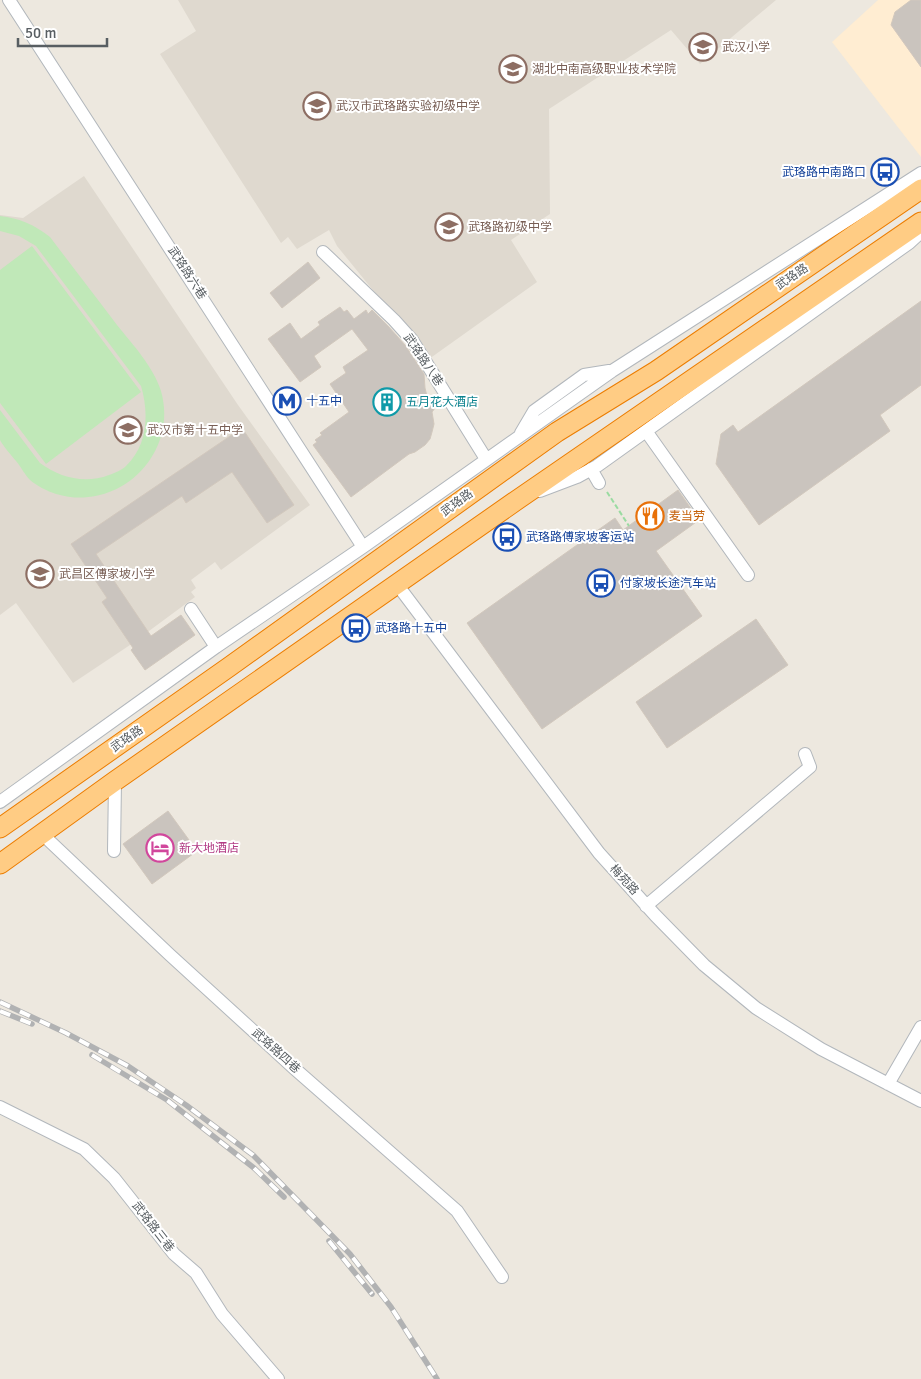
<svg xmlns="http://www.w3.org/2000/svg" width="921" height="1379" viewBox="0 0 921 1379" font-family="Signika,'Noto Sans SC',sans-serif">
<rect width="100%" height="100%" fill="#ede8df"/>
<!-- commercial -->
<path fill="#ffedd2" d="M 878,0 L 921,0 L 921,157 L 832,42 Z"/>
<!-- education -->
<path fill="#dfd9cf" d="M 178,0 L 776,0 L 700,64 L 671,30 L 549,109 L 550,214 L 511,240 L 537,282 L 429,359 L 337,246 L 329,230 L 297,249 L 288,237 L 281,243 L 160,54 L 196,31 Z
M 84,176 L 238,405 L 310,505 L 221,570 L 215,562 L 191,580 L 196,588 L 191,592 L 195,597 L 130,645 L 73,683 L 16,603 L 0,615 L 0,215 L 23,218 Z"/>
<!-- green -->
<path fill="#c0e8b8" d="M 0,216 C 19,218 35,225 50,237 C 72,266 95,296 117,325 C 133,345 153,366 161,391 C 179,454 119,513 56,494 C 47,491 37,486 30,480 C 25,475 21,467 16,461 C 12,456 3,446 0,440 C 0,434 0,417 0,410 L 40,463 C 60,478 85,484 109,475 C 115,473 122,470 126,466 C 148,445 149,413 141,386 L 36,246 L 19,236 L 0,231 Z
M 32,246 L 141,392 L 46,464 L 0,403 L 0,270 Z"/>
<!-- building -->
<path fill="#cac4be" stroke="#d2c8bd" d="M 911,0 L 921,0 L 921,67 L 891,25 L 895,12 Z
M 308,262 L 320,278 L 282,308 L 270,293 Z
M 921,301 L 921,385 L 880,415 L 890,431 L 759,525 L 716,464 L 721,434 L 733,425 L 738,432 Z
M 340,307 L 344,312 L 347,310 L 354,319 L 366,310 L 368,314 L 372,310 L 388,326 L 405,345 L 424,374 L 425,388 L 427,396 L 435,408 L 432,412 L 434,424 L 432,432 L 430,439 L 425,445 L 415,452 L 409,454 L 351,497 L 313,445 L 317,442 L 315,440 L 322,435 L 320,433 L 349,412 L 330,384 L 346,373 L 343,367 L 368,350 L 352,329 L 314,356 L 321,367 L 300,382 L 268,339 L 290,323 L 301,339 L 320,325 L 318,322 Z
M 242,428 L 294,505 L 267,523 L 232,472 L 186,503 L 182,496 L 96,554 L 151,636 L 181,615 L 195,635 L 145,670 L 131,650 L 133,648 L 102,602 L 107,598 L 71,544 Z
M 678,490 L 699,520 L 656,551 L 702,616 L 542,729 L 467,623 L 615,518 L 623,530 Z
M 756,619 L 788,665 L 667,748 L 636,702 Z
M 168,811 L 197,851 L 152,884 L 123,844 Z"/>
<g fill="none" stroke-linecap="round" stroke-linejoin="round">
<!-- minor casing -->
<g stroke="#b2b7bc" stroke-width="14">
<path id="minor" d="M 9,0 L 363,547
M 323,252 L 394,320 L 412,340 L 486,459
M 646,431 L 748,575
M 521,433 L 534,411 L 584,375 L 609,371
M 591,469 L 599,483
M 540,491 L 577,477 L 597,466 L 909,243 L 921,232
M 396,583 L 599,853 L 655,915 L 704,965 L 756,1008 L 821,1049 L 921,1101
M 191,609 L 216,647
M 0,802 L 216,647 L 363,547 L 612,371 L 921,173
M 41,833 L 170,955 L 295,1069 L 457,1211 L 502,1277
M 114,851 L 115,781
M 646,906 L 810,767 L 805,754
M 888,1084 L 921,1027
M 0,1107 L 84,1149 L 114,1178 L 174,1254 L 196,1273 L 222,1314 L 278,1379"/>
</g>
<!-- highway casing -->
<g stroke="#ec7d00" stroke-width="21">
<path id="highway" d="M 0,828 L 229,667 L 557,432 L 656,371 L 921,189
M 0,864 L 115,781 L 517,500 L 921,222"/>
</g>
<!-- path -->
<path stroke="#9adba1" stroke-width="2" stroke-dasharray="5 2.5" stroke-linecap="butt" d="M 607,492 L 629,526"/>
<!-- minor -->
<use href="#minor" stroke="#fff" stroke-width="12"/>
<!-- highway -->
<use href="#highway" stroke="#ffcc84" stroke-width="19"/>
<!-- rail casing -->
<g stroke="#b1b2b3" stroke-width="5.5">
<path id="rail" d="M 0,1002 L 66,1033 L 128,1066 L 186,1105 L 253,1155 L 350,1254 L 391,1307 L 437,1379
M 0,1011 L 32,1024
M 92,1055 L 167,1100 L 254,1168 L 284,1197
M 329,1241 L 372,1294"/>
</g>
<!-- rail -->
<use href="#rail" stroke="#fff" stroke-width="4" stroke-dasharray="11" stroke-linecap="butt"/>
</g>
<!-- icons -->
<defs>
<g id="school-ring" transform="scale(1.4375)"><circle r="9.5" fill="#fff" stroke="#8d6e63" stroke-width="1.5"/><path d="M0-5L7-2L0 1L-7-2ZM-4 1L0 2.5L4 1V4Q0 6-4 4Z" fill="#8d6e63"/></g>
<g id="bus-ring" transform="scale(1.4375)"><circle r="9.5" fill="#fff" stroke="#1a4fb4" stroke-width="1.5"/><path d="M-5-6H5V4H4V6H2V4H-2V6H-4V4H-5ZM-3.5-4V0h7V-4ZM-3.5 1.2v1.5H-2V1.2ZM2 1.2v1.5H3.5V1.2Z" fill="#1a4fb4"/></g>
<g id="metro-ring" transform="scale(1.4375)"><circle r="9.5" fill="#fff" stroke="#1a4fb4" stroke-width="1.5"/><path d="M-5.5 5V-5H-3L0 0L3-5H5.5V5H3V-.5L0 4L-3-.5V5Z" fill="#1a4fb4"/></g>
<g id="building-ring" transform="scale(1.4375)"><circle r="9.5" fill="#fff" stroke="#0f9aa8" stroke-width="1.5"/><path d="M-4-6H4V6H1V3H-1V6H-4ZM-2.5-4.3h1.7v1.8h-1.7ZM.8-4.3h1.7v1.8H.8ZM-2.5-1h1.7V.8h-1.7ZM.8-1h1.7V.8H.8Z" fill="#0f9aa8"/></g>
<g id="restaurant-ring" transform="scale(1.4375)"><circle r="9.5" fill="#fff" stroke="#e8710a" stroke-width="1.5"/><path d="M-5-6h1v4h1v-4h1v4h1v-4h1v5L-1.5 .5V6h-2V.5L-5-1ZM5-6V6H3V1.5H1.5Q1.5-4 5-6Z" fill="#e8710a"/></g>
<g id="hotel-ring" transform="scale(1.4375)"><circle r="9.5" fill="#fff" stroke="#d1479c" stroke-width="1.5"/><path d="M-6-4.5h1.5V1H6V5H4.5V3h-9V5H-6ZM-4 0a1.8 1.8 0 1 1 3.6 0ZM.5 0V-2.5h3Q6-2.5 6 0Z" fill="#d1479c"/></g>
</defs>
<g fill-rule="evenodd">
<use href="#school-ring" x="703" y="47"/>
<use href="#school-ring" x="513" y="69"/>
<use href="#school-ring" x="317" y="106"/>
<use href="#bus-ring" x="885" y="172"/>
<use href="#school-ring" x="449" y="227"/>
<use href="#metro-ring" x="287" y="401"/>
<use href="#building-ring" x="387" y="402"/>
<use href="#school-ring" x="128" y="430"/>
<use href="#restaurant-ring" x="650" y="516"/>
<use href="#bus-ring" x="507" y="537"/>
<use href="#school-ring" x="40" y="574"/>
<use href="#bus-ring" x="601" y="583"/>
<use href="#bus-ring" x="356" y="628"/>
<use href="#hotel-ring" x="160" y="848"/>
</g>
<g text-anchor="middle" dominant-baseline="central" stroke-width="4" stroke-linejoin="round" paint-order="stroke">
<!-- education labels -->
<g font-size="12" fill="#785e54" stroke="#fff" text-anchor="start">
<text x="722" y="47">武汉小学</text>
<text x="532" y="69">湖北中南高级职业技术学院</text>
<text x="336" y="106">武汉市武珞路实验初级中学</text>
<text x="468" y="227">武珞路初级中学</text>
<text x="147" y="430">武汉市第十五中学</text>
<text x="59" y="574">武昌区傅家坡小学</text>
</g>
<!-- transit labels -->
<g font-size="12" fill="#164399" stroke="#fff" text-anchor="start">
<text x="866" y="172" text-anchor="end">武珞路中南路口</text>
<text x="306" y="401">十五中</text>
<text x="526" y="537">武珞路傅家坡客运站</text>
<text x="620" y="583">付家坡长途汽车站</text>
<text x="375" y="628">武珞路十五中</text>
</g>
<!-- street labels -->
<g font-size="12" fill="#585e62" stroke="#fff">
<text transform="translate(187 273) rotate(57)">武珞路六巷</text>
<text transform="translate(792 277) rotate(-34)">武珞路</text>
<text transform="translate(423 360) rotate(56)">武珞路八巷</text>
<text transform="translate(457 503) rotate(-36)">武珞路</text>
<text transform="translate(127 739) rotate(-35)">武珞路</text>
<text transform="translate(624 880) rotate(48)">梅苑路</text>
<text transform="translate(276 1051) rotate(42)">武珞路四巷</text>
<text transform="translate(153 1227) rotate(52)">武珞路三巷</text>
</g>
<!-- culture labels -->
<g font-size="12" fill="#0d838f" stroke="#fff" text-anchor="start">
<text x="406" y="402">五月花大酒店</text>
</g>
<!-- food labels -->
<g font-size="12" fill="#c56008" stroke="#fff" text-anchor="start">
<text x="669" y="516">麦当劳</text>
</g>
<!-- hotel labels -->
<g font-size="12" fill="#b23c85" stroke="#fff" text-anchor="start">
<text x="179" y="848">新大地酒店</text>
</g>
</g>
<!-- scale -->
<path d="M18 38v8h89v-8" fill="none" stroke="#585e62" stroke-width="2.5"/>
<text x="25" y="38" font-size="15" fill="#585e62" stroke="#ffffff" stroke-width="4" paint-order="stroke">50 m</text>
</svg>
